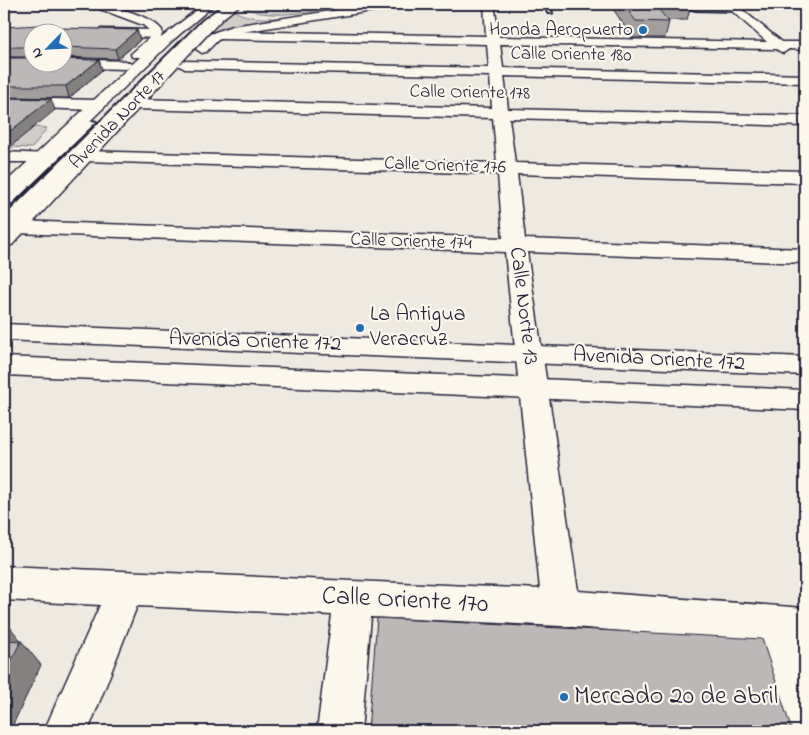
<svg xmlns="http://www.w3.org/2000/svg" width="809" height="735" viewBox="0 0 809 735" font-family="'Indie Flower',sans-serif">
<rect width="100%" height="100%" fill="#eeeae2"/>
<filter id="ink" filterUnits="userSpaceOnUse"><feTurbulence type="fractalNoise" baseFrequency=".02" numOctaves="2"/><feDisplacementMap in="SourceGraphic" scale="10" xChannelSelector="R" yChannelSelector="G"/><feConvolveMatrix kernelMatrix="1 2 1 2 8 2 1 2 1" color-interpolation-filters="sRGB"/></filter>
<g filter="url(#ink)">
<!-- green -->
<path fill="#d0cdc9" stroke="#797882" d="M 127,4 L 196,4 C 173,10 149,11 127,4 Z
M 247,4 L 355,4 C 325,8 271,23 245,7 Z
M 233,10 C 249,21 274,18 292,17 L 207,33 L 229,11 Z
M 34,127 L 47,128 L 32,148 L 10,147 Z"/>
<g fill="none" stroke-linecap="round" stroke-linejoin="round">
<!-- service casing -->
<g stroke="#22223b" stroke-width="4">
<path id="service" d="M 225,4 L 231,4 L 207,22 L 8,225 L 4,226 L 4,217 L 203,20 Z
M 545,4 L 549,4 L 552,13 L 548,13 Z
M 681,4 L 735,7 L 738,9 L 735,11 L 695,10 Z
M 89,120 L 96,122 L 8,207 L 4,208 L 4,200 Z"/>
</g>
<!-- minor casing -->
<g stroke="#22223b" stroke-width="3">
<path id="minor" d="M 484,4 L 494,4 L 499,37 L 767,42 L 724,4 L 735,4 L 782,42 L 805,42 L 805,50 L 789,49 L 783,53 L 776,49 L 500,44 L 503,68 L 805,75 L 805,83 L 504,76 L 508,109 L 805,116 L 805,126 L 509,118 L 515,163 L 805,171 L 805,183 L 517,174 L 525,239 L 805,249 L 805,263 L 527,252 L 578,591 L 805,608 L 805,646 L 800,646 L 805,659 L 805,731 L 789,731 L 758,642 L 561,626 L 371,617 L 361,731 L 317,731 L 332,615 L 137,606 L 88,731 L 44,731 L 100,605 L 4,600 L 4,566 L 540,589 L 505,252 L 16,233 L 9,231 L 6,227 L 9,223 L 16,221 L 503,238 L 498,174 L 85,161 L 79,160 L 76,156 L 79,152 L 85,151 L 497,163 L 493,118 L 134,109 L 129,107 L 126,104 L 129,101 L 134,99 L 492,108 L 490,76 L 185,69 L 178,65 L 185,61 L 489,68 L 487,44 L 219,39 L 213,35 L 219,31 L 486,36 Z
M 101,29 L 157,30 L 163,34 L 157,38 L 97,36 L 95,33 Z
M 4,58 L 32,59 L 32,62 L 62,62 L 62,59 L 126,61 L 133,65 L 126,69 L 4,66 Z
M 4,98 L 98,100 L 103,102 L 106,105 L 103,108 L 98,110 L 4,107 Z
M 4,152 L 47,154 L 50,158 L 47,162 L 4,162 Z"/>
</g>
<!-- tertiary casing -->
<g stroke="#22223b" stroke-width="3">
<path id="tertiary" d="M 4,324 L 805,357 L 805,375 L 4,340 Z
M 4,357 L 805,390 L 805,410 L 4,375 Z"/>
</g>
<!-- primary casing -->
<g stroke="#22223b" stroke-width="3">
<path id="primary" d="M 91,4 C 110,4 150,15 162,30 L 161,38 L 204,4 L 215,4 L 172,41 L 11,198 L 4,200 L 4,184 L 140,57 L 132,57 L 131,54 L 149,38 L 150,31 L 143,25 L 92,6 Z
M 229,4 L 241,4 L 223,18 L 188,55 L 12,245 L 4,246 L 4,228 L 178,49 L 215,14 Z
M 378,4 L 402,4 L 397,7 L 235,33 L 218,40 L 206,52 L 202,53 L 196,49 L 210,34 L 232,26 Z"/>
</g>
<!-- service -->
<use href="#service" fill="#fbf7ec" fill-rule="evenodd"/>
<!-- minor -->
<use href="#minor" fill="#fbf7ec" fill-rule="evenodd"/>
<!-- tertiary -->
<use href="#tertiary" fill="#fbf7ec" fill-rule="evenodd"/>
<!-- primary -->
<use href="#primary" fill="#fbf7ec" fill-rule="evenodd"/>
</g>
<!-- wall -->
<path fill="#a29e9e" stroke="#22223b" d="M 610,4 L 690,4 L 691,5 L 687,20 L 668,20 L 669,22 L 665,38 L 632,38 Z
M 4,27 L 137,30 L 140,40 L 118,59 L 62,57 L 62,32 L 32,32 L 32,58 L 32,57 L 4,57 Z
M 4,58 L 99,60 L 102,70 L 69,98 L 4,97 Z"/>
<!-- shaded-wall -->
<path fill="#848181" stroke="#22223b" d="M 137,30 L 140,40 L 118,59 L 115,49 Z
M 99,60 L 102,70 L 69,98 L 66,86 Z
M 51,99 L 55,110 L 6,150 L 4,151 L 4,136 Z
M 6,151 L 11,164 L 4,171 L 4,153 Z
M 9,626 L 41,665 L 10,731 L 4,731 L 4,637 Z"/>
<!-- building -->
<path fill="#bcb8b8" stroke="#22223b" d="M 623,4 L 690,4 L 691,5 L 654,4 L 669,22 L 636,21 Z
M 39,25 L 57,26 L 59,28 L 137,30 L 115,49 L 62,47 L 62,32 L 32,32 L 32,50 L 30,50 L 28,47 L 4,47 L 4,27 Z
M 4,58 L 32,58 L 32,62 L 62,62 L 62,59 L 99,60 L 66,86 L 4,86 Z
M 4,98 L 51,99 L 4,136 Z
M 377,618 L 762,639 L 792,731 L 368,731 Z
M 4,626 L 9,626 L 4,637 Z
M 4,640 L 21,641 L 4,675 Z"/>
</g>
<!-- markers -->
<g fill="#1f6fb2" stroke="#fbf7ec" stroke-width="2">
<circle cx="643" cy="30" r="5"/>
<circle cx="360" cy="328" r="5"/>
<circle cx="564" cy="697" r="5"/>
</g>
<g text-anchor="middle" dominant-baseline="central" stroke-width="4.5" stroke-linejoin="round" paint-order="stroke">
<!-- far-poi labels -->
<g font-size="19" fill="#22223b" stroke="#fbf7ec" text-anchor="end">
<text x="633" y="30">Honda Aeropuerto</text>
</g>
<!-- far-street labels -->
<g font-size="19" fill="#22223b" stroke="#fbf7ec">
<text transform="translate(571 55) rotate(1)">Calle Oriente 180</text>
<text transform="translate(470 93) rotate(1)">Calle Oriente 178</text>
<text transform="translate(118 120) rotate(-46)">Avenida Norte 17</text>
<text transform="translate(445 166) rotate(2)">Calle Oriente 176</text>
<text transform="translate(411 242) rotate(2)">Calle Oriente 174</text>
</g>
<!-- street labels -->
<g font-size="22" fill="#22223b" stroke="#fbf7ec">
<text transform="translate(523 306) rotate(83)">Calle Norte 13</text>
<text transform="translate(255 342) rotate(2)">Avenida Oriente 172</text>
<text transform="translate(659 360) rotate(3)">Avenida Oriente 172</text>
</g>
<!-- poi labels -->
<g font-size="22" fill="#22223b" stroke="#fbf7ec" text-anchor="start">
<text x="370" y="315">La Antigua<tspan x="370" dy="25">Veracruz</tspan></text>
</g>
<!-- near-street labels -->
<g font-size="26" fill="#22223b" stroke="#fbf7ec">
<text transform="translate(405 601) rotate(3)">Calle Oriente 170</text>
</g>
<!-- near-poi labels -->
<g font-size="26" fill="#22223b" stroke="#fbf7ec" text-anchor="start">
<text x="574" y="697">Mercado 20 de abril</text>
</g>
</g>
<!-- margin -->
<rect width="809" height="735" fill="none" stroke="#fbf7ec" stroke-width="20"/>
<rect x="10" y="10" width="789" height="715" fill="none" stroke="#22223b" stroke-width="2" filter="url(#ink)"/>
<!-- north arrow -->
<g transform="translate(48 48) rotate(246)"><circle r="24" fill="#fbf7ec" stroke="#a4a2a5"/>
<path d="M0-4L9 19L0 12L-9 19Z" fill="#1f6fb2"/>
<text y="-8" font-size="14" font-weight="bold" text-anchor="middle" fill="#22223b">N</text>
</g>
</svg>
